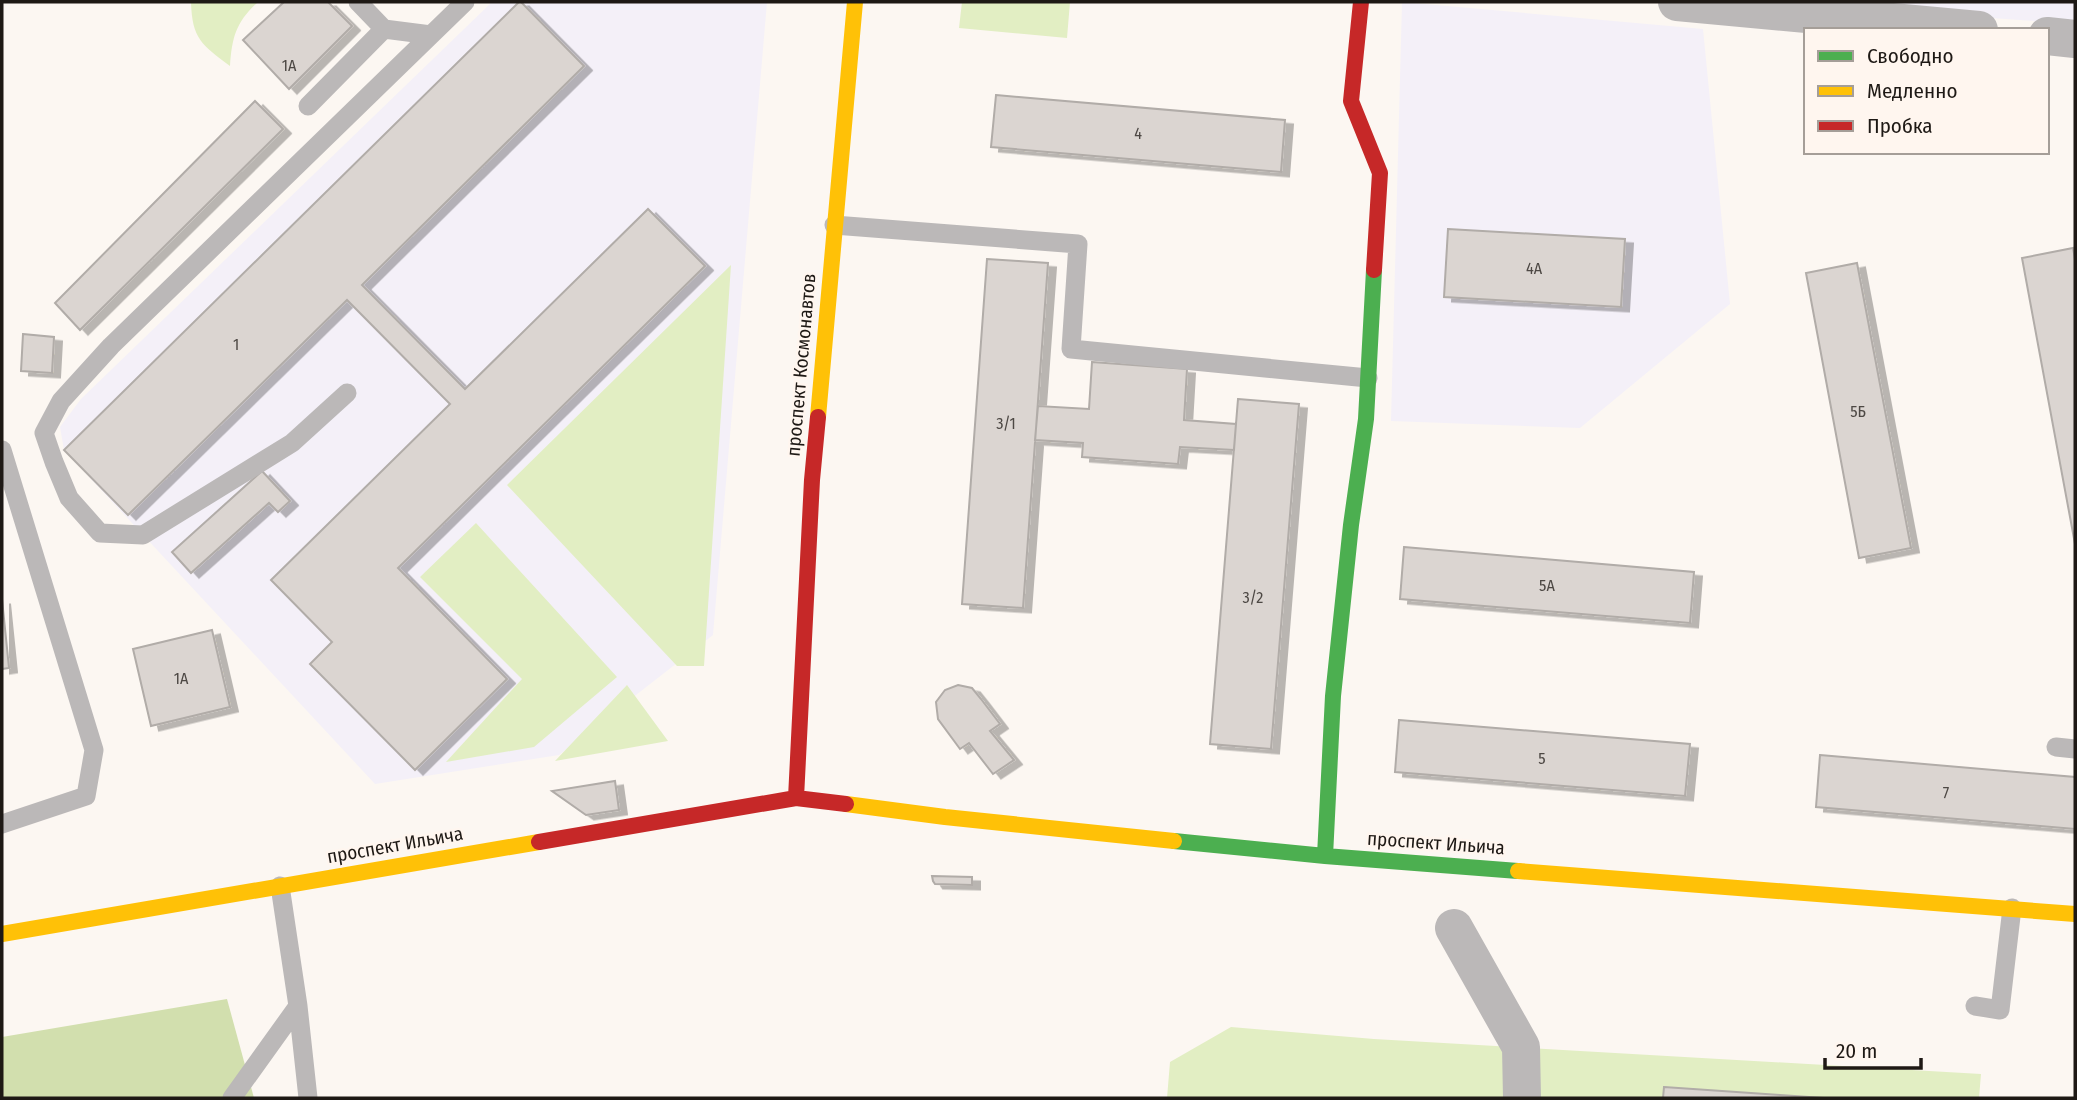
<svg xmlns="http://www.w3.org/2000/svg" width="2077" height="1100" viewBox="0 0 2077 1100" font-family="'Fira Sans Condensed',sans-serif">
<defs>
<filter id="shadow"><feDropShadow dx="8" dy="4.5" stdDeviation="0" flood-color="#0004"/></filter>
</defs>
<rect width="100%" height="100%" fill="#fcf7f2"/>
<!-- education -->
<path fill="#f4f0f8" d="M 492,2 L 767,2 L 713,635 L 559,755 L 375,784 L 64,450 L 60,427 L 81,399 Z
M 1402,2 L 1703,29 L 1730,304 L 1580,428 L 1391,421 Z
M 1763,2 L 2075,2 L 2075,24 Z"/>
<!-- green -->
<path fill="#e2eec3" d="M 191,2 L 258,2 C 236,22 232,37 230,66 C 202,45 192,39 191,2 Z
M 962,2 L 1070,2 L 1067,38 L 959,28 Z
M 731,265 L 704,666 L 677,666 L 507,485 Z
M 476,523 L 617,677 L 534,747 L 446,762 L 522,679 L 420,577 Z
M 627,685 L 668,741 L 555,761 Z
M 1231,1027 L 1374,1039 L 1981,1074 L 1979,1098 L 1167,1098 L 1170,1062 Z"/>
<!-- forest -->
<path fill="#d2dfae" d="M 227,999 L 254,1098 L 2,1098 L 2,1037 Z"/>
<!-- building -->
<path fill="#dbd5d1" stroke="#b1aca8" stroke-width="2" filter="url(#shadow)" d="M 284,2 L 328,2 L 352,26 L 289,89 L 243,40 Z
M 519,2 L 521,2 L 584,66 L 362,285 L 465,389 L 648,209 L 705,266 L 398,568 L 507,679 L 415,770 L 310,664 L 332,642 L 271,580 L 450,404 L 347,300 L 128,515 L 64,450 Z
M 996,95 L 1285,120 L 1281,172 L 991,147 Z
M 255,101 L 283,129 L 80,330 L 55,303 Z
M 1448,229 L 1625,239 L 1621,307 L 1444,297 Z
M 2073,248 L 2075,259 L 2075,544 L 2022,258 Z
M 987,259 L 1048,263 L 1023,608 L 962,604 Z
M 1857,263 L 1911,548 L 1859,558 L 1806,273 Z
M 23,334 L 54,337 L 52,373 L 21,371 Z
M 1092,362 L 1187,369 L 1184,420 L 1236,424 L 1234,450 L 1180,447 L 1178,464 L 1082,457 L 1083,443 L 1035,440 L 1038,406 L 1089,409 Z
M 1238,399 L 1299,404 L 1271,749 L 1210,744 Z
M 262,471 L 290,501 L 278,512 L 269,503 L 191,573 L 172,552 Z
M 1404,547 L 1694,572 L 1690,623 L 1400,599 Z
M 2,599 L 9,668 L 2,669 Z
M 212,630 L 230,707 L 151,726 L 133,649 Z
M 958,685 L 972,688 L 981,699 L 1000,724 L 990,731 L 1014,760 L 993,774 L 969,743 L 960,749 L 938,719 L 936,702 L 945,690 Z
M 1399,720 L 1690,744 L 1685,796 L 1395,772 Z
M 1820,755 L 2075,777 L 2075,829 L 1816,807 Z
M 615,781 L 619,810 L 586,815 L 552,791 Z
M 932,876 L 972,877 L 972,885 L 935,884 L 933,881 Z
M 1664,1087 L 1824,1098 L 1663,1098 Z"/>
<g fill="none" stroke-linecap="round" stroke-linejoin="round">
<!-- lane -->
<path stroke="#bbb8b8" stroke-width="19" d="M 358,2 L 384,29 L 431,35
M 308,106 L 384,29
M 834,225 L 1078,244 L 1071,349 L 1368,378
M 347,393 L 292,443 L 143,535 L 100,533 L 69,498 L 54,462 L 44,433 L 61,401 L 111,346 L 465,2
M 2,450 L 94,750 L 86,796 L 2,824
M 2056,747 L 2075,749
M 280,886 L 298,1006 L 308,1098
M 1975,1006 L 2000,1010 L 2012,908
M 232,1098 L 298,1006"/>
<!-- street -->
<path stroke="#bbb8b8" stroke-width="38" d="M 1677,2 L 1979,30
M 2047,36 L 2075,39
M 1454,928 L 1521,1047 L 1522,1098"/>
<!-- fast -->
<path stroke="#4caf50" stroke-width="16" d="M 1174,841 L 1325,856 L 1518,871
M 1325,856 L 1333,696 L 1351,525 L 1366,419 L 1374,270"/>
<!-- slow -->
<path stroke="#ffc107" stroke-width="16" d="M 818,417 L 855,2
M 846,804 L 945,817 L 1174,841
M 1518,871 L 2075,914
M 2,934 L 539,842"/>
<!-- jam -->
<path stroke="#c62828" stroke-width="16" d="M 1361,2 L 1351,101 L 1380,173 L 1374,270
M 796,798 L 812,480 L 818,417
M 539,842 L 796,798 L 846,804"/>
</g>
<g text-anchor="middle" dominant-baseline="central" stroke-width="5" stroke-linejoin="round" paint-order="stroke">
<!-- number labels -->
<g font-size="16" fill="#4d4844">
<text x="289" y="65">1А</text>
<text x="1138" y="133">4</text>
<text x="1534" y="268">4А</text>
<text x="236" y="344">1</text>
<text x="1858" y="411">5Б</text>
<text x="1006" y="423">3/1</text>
<text x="1547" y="585">5А</text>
<text x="1253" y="597">3/2</text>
<text x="181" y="678">1А</text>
<text x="1542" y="758">5</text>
<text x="1946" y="792">7</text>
</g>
<!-- street labels -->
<g font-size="19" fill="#1e1915" stroke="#fff6ef">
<text transform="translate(801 365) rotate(-85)">проспект Космонавтов</text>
<text transform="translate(1436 843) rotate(4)">проспект Ильича</text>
<text transform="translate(395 845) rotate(-10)">проспект Ильича</text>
</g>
</g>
<!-- border -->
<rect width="2077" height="1100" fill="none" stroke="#1e1915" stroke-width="7"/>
<!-- legend -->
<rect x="1804" y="28" width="245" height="126" fill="#fff6ef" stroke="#a59e98" stroke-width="2"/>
<rect x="1818" y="51" width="35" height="10" fill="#4caf50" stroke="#a59e98" stroke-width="2"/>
<text x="1867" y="63" font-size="21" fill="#1e1915">Свободно</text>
<rect x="1818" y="86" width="35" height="10" fill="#ffc107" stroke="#a59e98" stroke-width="2"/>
<text x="1867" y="98" font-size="21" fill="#1e1915">Медленно</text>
<rect x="1818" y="121" width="35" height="10" fill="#c62828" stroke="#a59e98" stroke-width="2"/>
<text x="1867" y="133" font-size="21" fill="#1e1915">Пробка</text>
<!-- scale -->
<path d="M1825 1058v10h96v-10" fill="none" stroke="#1e1915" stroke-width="3.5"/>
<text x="1836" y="1058" font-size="21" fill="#1e1915" stroke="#fff6ef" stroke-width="5" paint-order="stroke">20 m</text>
</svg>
